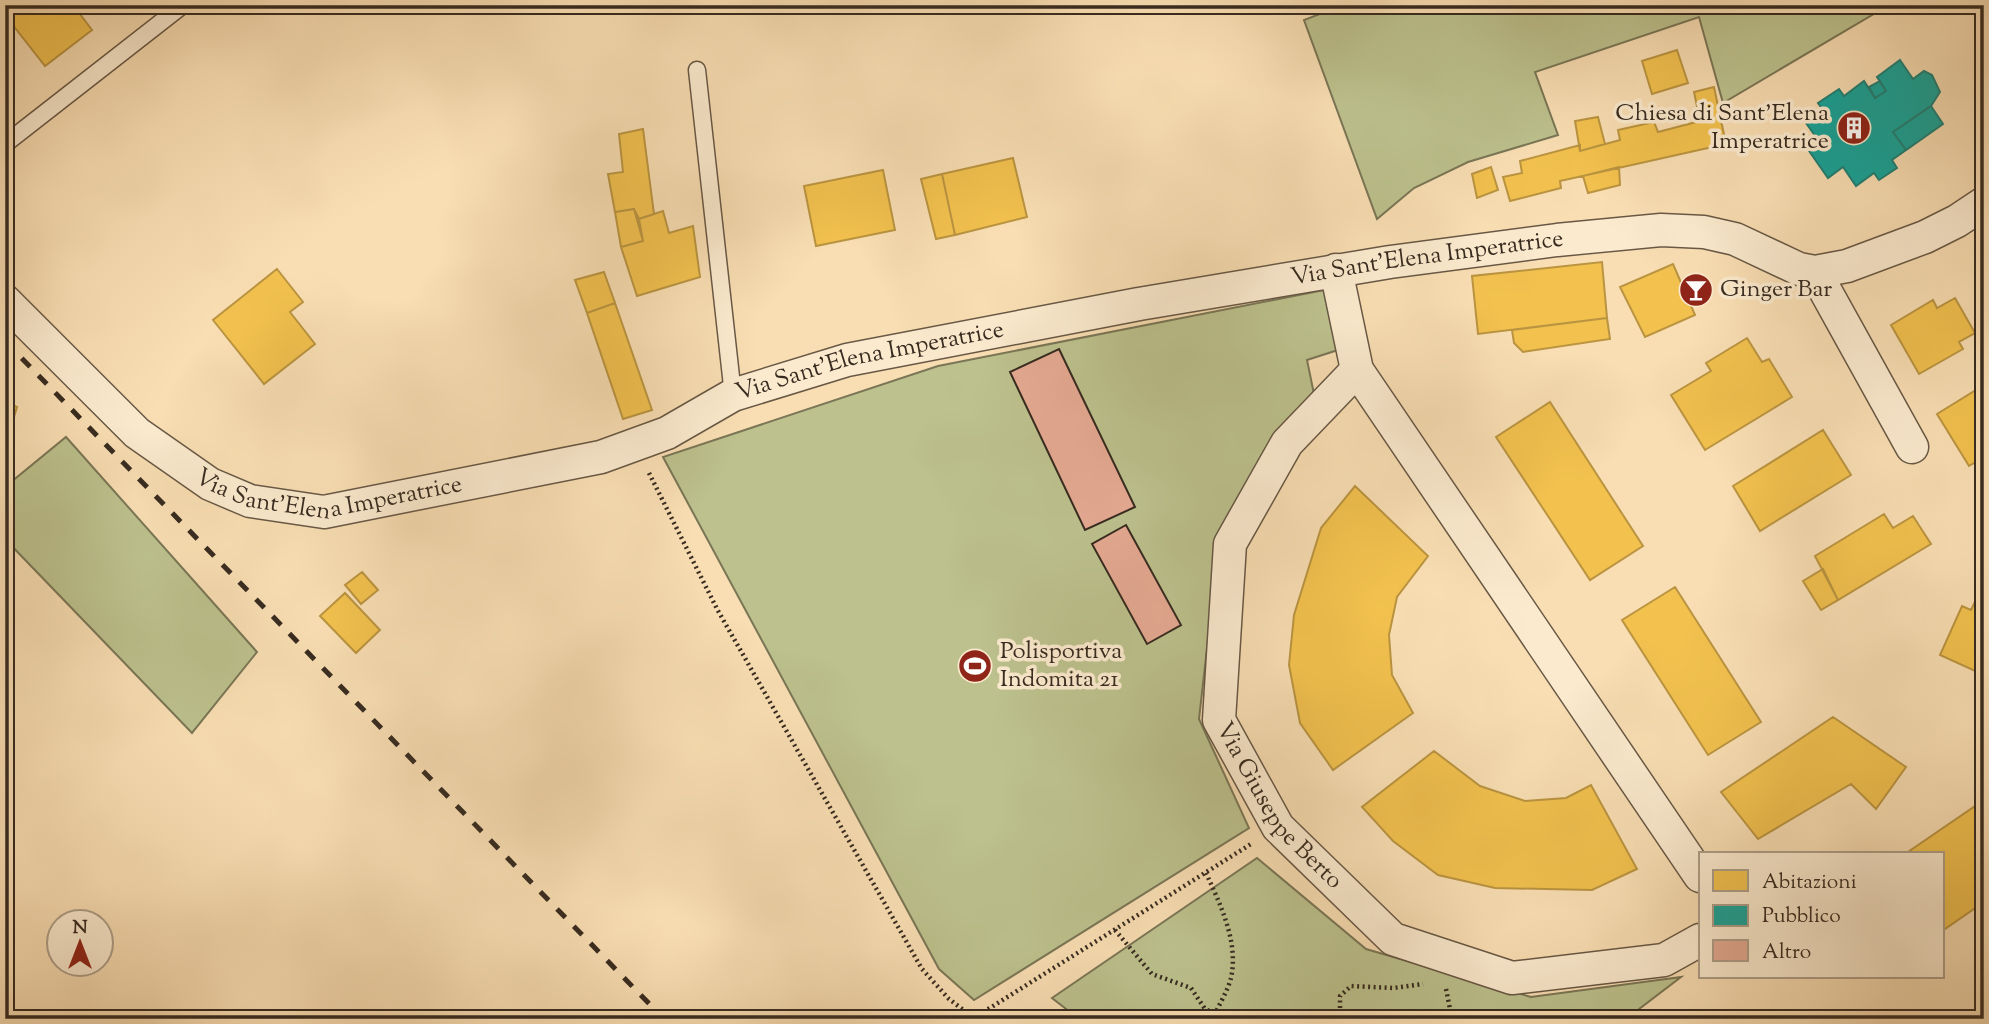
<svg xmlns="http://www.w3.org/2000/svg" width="1989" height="1024" viewBox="0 0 1989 1024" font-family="'Sorts Mill Goudy',serif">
<rect width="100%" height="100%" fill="#f9deb3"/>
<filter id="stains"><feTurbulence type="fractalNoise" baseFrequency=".00286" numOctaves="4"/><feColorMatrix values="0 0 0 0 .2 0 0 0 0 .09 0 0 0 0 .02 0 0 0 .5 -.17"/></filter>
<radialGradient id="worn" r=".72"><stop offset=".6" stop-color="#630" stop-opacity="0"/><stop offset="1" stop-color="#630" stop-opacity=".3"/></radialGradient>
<!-- green -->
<path fill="#bcc18d" stroke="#7a7656" stroke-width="2" d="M 1343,5 L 1889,5 L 1723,103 L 1699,17 L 1535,72 L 1558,135 L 1468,162 L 1414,188 L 1377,219 L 1304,20 Z
M 1324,290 L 1341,349 L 1307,360 L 1314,394 L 1219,542 L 1199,719 L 1249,828 L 974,1000 L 939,969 L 663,457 L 938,366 Z
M 66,437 L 257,652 L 192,733 L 5,539 L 5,487 Z
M 1257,858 L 1366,949 L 1531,997 L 1681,977 L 1626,1019 L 1079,1019 L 1052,998 Z"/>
<!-- homes -->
<path fill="#f2c14e" stroke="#ba9440" stroke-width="2" d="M 5,5 L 73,5 L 92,30 L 45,66 L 5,15 Z
M 1677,50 L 1688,83 L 1652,94 L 1642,61 Z
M 1714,87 L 1726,144 L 1560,181 L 1561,188 L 1510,201 L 1503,177 L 1522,173 L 1520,161 L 1580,145 L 1580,151 L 1620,140 L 1618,130 L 1654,122 L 1658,132 L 1700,121 L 1694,92 Z
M 1598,117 L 1605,144 L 1580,151 L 1575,121 Z
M 643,129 L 654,214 L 639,219 L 634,209 L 615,212 L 608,174 L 623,172 L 619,134 Z
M 1013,158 L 1027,217 L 955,235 L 942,174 Z
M 1491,167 L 1498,190 L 1477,198 L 1472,174 Z
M 1619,167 L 1620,185 L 1588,193 L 1583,176 Z
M 883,170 L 895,230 L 816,246 L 804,186 Z
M 942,174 L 955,235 L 936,239 L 921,179 Z
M 634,209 L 643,241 L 621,247 L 615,212 Z
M 663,211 L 669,233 L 693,226 L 700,277 L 637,296 L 621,247 L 643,241 L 639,219 Z
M 1602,262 L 1607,318 L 1478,334 L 1472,276 Z
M 1673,264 L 1695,315 L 1645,337 L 1620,287 Z
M 277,269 L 303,302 L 290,312 L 315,344 L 264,384 L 213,320 Z
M 604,272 L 615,303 L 587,313 L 575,280 Z
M 1955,298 L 1975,333 L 1959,342 L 1963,349 L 1919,374 L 1891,325 L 1933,300 L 1937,308 Z
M 615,303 L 652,410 L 623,419 L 587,313 Z
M 1607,318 L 1610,339 L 1523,352 L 1514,343 L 1512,330 Z
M 1747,338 L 1762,362 L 1769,359 L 1792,397 L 1705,450 L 1671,395 L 1711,371 L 1706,363 Z
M 1984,385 L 1984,457 L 1969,466 L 1937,414 Z
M 5,401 L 17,407 L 14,417 L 5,415 Z
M 1550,402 L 1643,546 L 1590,580 L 1496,437 Z
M 1823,430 L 1851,475 L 1760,531 L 1733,486 Z
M 1355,486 L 1428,556 L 1397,597 L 1389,635 L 1392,675 L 1413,713 L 1333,770 L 1300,723 L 1289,665 L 1294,615 L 1321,528 Z
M 1884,514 L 1893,528 L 1913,516 L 1931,544 L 1838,600 L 1815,556 Z
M 1823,569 L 1838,600 L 1821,610 L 1803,581 Z
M 362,572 L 378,590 L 361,604 L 345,585 Z
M 1984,583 L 1984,675 L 1940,655 L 1962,606 L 1971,610 Z
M 1675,587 L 1761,722 L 1708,755 L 1622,620 Z
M 345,593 L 380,630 L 356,653 L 320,616 Z
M 1833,717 L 1906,767 L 1876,809 L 1851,784 L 1758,839 L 1721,792 Z
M 1434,751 L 1480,786 L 1525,801 L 1566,798 L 1591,785 L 1637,869 L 1592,890 L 1495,888 L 1438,875 L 1393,841 L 1362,807 Z
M 1984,800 L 1984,902 L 1942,931 L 1942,854 L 1905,854 Z"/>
<!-- public -->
<path fill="#17a398" stroke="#217f74" stroke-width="2" d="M 1900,60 L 1913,79 L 1924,71 L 1932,75 L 1940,92 L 1931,106 L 1893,132 L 1906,150 L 1892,160 L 1897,168 L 1879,180 L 1874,173 L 1856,186 L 1843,167 L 1828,178 L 1807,148 L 1818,140 L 1806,123 L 1823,110 L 1818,103 L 1839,89 L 1844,96 L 1864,81 L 1875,98 L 1886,91 L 1877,77 Z
M 1880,81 L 1886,91 L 1875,98 L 1869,87 Z
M 1931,106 L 1943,124 L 1906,150 L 1893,132 Z"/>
<!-- building -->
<path fill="#e4a992" stroke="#372b20" stroke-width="2" d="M 1059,349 L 1135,507 L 1085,530 L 1010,372 Z
M 1126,525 L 1181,625 L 1147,644 L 1092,544 Z"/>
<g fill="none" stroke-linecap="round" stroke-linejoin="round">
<!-- lane casing -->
<g stroke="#685845" stroke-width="19">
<path id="lane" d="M 697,70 L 733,395
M 5,144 L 183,5"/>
</g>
<!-- street casing -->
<g stroke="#685845" stroke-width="35">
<g id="street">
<path d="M 1336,270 L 1357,370 L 1700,876"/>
<path d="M 1815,272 L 1912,447"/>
<path id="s1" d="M 5,301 L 137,433 L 210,484 L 250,501 L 324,512 L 601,457 L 667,433 L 733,395 L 847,360 L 1139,304 L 1390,262 L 1557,240 L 1661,230 L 1704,232 L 1735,239 L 1799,269 L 1815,272 L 1847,266 L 1925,237 L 1957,221 L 1984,203"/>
<path id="s2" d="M 1357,370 L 1287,443 L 1230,544 L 1219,720 L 1278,827 L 1393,939 L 1512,978 L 1664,960 L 1700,940"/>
</g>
</g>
<!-- path -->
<path stroke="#372b20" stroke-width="4.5" stroke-dasharray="2 3.5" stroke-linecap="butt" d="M 649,473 L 717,609 L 922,969 L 949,999 L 974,1018 L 1251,844
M 1206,873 C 1220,904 1239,942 1231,978 C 1228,990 1220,1003 1215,1014
M 1115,930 L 1152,974 L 1191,988 L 1205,1009 L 1226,1019
M 1446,989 L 1450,1009 L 1448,1019
M 1340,1019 L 1340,996 L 1351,986 L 1393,988 L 1423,984"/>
<!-- lane -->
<use href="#lane" stroke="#fbeace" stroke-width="16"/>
<!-- street -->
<use href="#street" stroke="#fbeace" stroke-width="32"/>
<!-- rail -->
<path stroke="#372b20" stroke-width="5" stroke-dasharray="12 12" stroke-linecap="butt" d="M 5,341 L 664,1019"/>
</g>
<!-- icons -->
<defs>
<g id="building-disc" transform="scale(1.75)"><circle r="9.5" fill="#8f2418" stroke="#fbeace"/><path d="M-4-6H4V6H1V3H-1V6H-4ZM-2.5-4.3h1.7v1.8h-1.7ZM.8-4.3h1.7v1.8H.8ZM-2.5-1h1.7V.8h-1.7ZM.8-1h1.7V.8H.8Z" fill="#fff"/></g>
<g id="bar-disc" transform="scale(1.75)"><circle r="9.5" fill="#8f2418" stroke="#fbeace"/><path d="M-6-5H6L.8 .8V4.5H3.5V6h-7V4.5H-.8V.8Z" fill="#fff"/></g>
<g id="stadium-disc" transform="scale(1.75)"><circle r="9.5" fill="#8f2418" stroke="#fbeace"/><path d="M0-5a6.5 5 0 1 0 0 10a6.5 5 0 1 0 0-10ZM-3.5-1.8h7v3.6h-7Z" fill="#fff"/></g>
</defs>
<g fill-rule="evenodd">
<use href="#building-disc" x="1854" y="128"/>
<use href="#bar-disc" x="1696" y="290"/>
<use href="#stadium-disc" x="975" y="666"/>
</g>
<g text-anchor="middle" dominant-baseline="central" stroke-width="7" stroke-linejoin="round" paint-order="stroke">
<!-- poi labels -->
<g font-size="24" fill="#372b20" stroke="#fbeace" text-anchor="start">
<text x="1829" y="114" text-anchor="end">Chiesa di Sant'Elena<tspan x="1829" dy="28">Imperatrice</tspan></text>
<text x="1720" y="290">Ginger Bar</text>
<text x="1000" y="652">Polisportiva<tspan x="1000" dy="28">Indomita 21</tspan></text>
</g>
<!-- street labels -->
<g font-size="24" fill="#372b20" stroke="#fbeace">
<text stroke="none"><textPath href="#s1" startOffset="1531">Via Sant'Elena Imperatrice</textPath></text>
<text stroke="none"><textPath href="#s1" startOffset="964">Via Sant'Elena Imperatrice</textPath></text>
<text stroke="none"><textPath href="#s1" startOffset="397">Via Sant'Elena Imperatrice</textPath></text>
<text stroke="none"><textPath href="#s2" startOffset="499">Via Giuseppe Berto</textPath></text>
</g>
</g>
<!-- margin -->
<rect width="1989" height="1024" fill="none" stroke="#f9deb3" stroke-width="28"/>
<rect x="7" y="7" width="1975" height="1010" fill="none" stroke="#372b20" stroke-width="3.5"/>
<rect x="14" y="14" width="1961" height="996" fill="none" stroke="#372b20" stroke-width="2"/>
<!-- legend -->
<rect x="1699" y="852" width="245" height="126" fill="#fbeace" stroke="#ad9e88" stroke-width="2"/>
<rect x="1713" y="870" width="35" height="21" fill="#f2c14e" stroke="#ad9e88" stroke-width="2"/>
<text x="1762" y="888" font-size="21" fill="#372b20">Abitazioni</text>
<rect x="1713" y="905" width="35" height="21" fill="#17a398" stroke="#ad9e88" stroke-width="2"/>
<text x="1762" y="922" font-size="21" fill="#372b20">Pubblico</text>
<rect x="1713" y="940" width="35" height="21" fill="#e4a992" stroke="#ad9e88" stroke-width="2"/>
<text x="1762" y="958" font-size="21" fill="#372b20">Altro</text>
<!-- north arrow -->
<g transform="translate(80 943)"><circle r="33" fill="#fbeace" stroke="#ad9e88" stroke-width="2"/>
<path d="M0-5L12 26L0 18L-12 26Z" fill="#8f2418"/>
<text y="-10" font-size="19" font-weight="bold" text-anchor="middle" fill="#372b20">N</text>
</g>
<rect width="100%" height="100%" filter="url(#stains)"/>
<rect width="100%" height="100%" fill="url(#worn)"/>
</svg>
